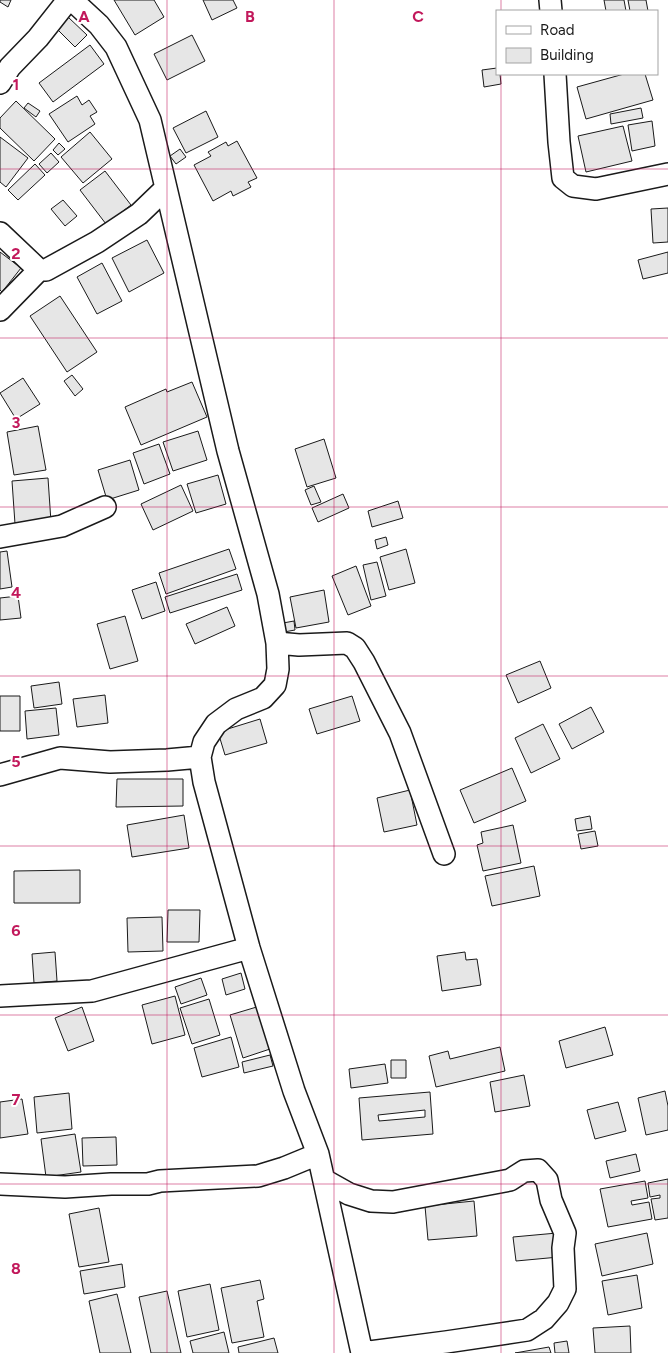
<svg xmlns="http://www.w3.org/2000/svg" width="668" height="1353" viewBox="0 0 668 1353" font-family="Figtree,sans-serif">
<rect width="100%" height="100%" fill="#fff"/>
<!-- building -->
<path fill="#e6e6e6" stroke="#1a1a1a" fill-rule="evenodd" d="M 0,0 L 11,0 L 8,7 L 0,2 Z
M 114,0 L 154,0 L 164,17 L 135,35 Z
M 203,0 L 233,0 L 237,8 L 212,20 Z
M 604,0 L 624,0 L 626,11 L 606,11 Z
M 628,0 L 646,0 L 648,11 L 630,11 Z
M 68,17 L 87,35 L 75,47 L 57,29 Z
M 192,35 L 205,61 L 167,80 L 154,54 Z
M 90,45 L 104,64 L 53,102 L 39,83 Z
M 497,68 L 497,74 L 500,74 L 501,84 L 484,87 L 482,70 Z
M 624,74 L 645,74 L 653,100 L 586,119 L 577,87 Z
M 77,96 L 82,105 L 89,100 L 97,112 L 90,116 L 95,124 L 68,142 L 49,114 Z
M 16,101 L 55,139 L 34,161 L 0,128 L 0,118 Z
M 28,103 L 40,111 L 36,117 L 24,108 Z
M 641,108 L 643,118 L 611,124 L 610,114 Z
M 206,111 L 218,137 L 186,153 L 173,128 Z
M 652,121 L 655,146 L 632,151 L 628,125 Z
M 623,126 L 632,161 L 586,172 L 578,136 Z
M 90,132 L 112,159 L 83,183 L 61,157 Z
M 0,137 L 28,158 L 6,187 L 0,182 Z
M 237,141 L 257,178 L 248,182 L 251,187 L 233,196 L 231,191 L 213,201 L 194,165 L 211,156 L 208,152 L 226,142 L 228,146 Z
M 59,143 L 65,149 L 58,155 L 53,150 Z
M 180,149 L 186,157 L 176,164 L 170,156 Z
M 51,153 L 59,162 L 47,173 L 39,164 Z
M 35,164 L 45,175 L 18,200 L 8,190 Z
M 105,171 L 131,205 L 106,224 L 80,190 Z
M 63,200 L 77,216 L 65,226 L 51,209 Z
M 668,208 L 668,242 L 653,243 L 651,209 Z
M 147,240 L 164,273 L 129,292 L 112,258 Z
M 0,252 L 21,268 L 2,292 L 0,290 Z
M 668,252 L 668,273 L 643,279 L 638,260 Z
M 102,263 L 122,301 L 97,314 L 77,277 Z
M 60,296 L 97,352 L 67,372 L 30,316 Z
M 72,375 L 83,389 L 75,396 L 64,381 Z
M 23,378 L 40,404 L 16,419 L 0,393 Z
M 192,382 L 207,417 L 141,445 L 125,407 L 166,389 L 167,392 Z
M 38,426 L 46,470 L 14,475 L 7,432 Z
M 198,431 L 207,460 L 173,471 L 163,442 Z
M 324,439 L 336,478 L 307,487 L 295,449 Z
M 159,444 L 170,474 L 144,484 L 133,453 Z
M 130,460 L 139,490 L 107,500 L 98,470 Z
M 218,475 L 226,504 L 196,513 L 187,484 Z
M 48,478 L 51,522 L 15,524 L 12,481 Z
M 181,485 L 193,511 L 153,530 L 141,504 Z
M 314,486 L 321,502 L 311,505 L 305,490 Z
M 343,494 L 349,508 L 318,522 L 312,508 Z
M 398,501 L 403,518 L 372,527 L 368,511 Z
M 386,537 L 388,545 L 377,549 L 375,540 Z
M 229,549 L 236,569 L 166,594 L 159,573 Z
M 406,549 L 415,583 L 389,590 L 380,557 Z
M 7,551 L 12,587 L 0,589 L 0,552 Z
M 377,562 L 386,596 L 371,600 L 363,565 Z
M 356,566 L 371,606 L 348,615 L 332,576 Z
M 237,574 L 242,590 L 170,613 L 165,597 Z
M 156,582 L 165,611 L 142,619 L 132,590 Z
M 324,590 L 329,622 L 296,628 L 290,597 Z
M 18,596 L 21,618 L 0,620 L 0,598 Z
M 227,607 L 235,626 L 195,644 L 186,624 Z
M 125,616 L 138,661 L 110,669 L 97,624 Z
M 294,621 L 295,630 L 284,632 L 283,623 Z
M 540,661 L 551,688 L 518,703 L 506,675 Z
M 59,682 L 62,704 L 34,708 L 31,686 Z
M 105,695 L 108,723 L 77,727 L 73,699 Z
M 0,696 L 20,696 L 20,731 L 0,731 Z
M 352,696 L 360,721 L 317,734 L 309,709 Z
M 591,707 L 604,732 L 572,749 L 559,724 Z
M 56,708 L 59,735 L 27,739 L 25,711 Z
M 260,719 L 267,743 L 225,755 L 218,732 Z
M 543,724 L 560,759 L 531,773 L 515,738 Z
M 512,768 L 526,801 L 474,823 L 460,790 Z
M 117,779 L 183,779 L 183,806 L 116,807 Z
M 410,790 L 417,825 L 384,832 L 377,798 Z
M 184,815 L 189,848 L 132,857 L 127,825 Z
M 590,816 L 592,829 L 577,831 L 575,819 Z
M 513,825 L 521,863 L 483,871 L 477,845 L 483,843 L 481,832 Z
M 595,831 L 598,846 L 581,849 L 578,834 Z
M 534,866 L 540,896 L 492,906 L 485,876 Z
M 80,870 L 80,903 L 14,903 L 14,871 Z
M 168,910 L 200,910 L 199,942 L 167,942 Z
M 162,917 L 163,951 L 128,952 L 127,918 Z
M 55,952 L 57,981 L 34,983 L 32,954 Z
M 465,952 L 466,960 L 477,959 L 481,985 L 442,991 L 437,956 Z
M 241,973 L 245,989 L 226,995 L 222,979 Z
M 201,978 L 207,995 L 181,1004 L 175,987 Z
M 175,996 L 185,1035 L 152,1044 L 142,1005 Z
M 209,999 L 220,1035 L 192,1044 L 180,1008 Z
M 260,1006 L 273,1048 L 243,1058 L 230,1015 Z
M 82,1007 L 94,1041 L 68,1051 L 55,1018 Z
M 605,1027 L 613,1055 L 566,1068 L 559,1041 Z
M 231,1037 L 239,1067 L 202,1077 L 194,1048 Z
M 500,1047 L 505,1071 L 436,1087 L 429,1056 L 448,1051 L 450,1059 Z
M 270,1055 L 273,1066 L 244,1073 L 242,1062 Z
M 391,1060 L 406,1060 L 406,1078 L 391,1078 Z
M 385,1064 L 388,1083 L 351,1088 L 349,1069 Z
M 524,1075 L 530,1106 L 495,1112 L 490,1082 Z
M 665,1091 L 668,1106 L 668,1130 L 646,1135 L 638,1098 Z
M 430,1092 L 433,1134 L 362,1140 L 359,1098 ZM 425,1110 L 425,1117 L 379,1121 L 378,1115 Z
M 69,1093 L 72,1129 L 37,1133 L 34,1097 Z
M 22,1099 L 28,1134 L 0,1138 L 0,1102 Z
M 618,1102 L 626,1131 L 595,1139 L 587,1110 Z
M 75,1134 L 81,1172 L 46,1177 L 41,1139 Z
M 116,1137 L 117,1165 L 83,1166 L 82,1138 Z
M 636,1154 L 640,1171 L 610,1178 L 606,1161 Z
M 668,1179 L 668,1218 L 655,1220 L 651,1199 L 660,1198 L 660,1195 L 650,1197 L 648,1183 Z
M 645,1181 L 648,1198 L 631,1201 L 632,1205 L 649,1202 L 652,1219 L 608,1227 L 600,1189 Z
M 474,1201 L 477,1236 L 428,1240 L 425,1206 Z
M 99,1208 L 109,1262 L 79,1267 L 69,1214 Z
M 557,1233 L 559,1257 L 516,1261 L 513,1237 Z
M 647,1233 L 653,1264 L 602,1276 L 595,1244 Z
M 122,1264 L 125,1287 L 84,1294 L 80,1271 Z
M 637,1275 L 642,1308 L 608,1315 L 602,1281 Z
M 260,1280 L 264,1299 L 257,1301 L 264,1337 L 232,1343 L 221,1288 Z
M 210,1284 L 219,1330 L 187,1337 L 178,1291 Z
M 167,1291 L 181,1353 L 151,1353 L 139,1297 Z
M 117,1294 L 131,1353 L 100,1353 L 89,1301 Z
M 630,1326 L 631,1353 L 595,1353 L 593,1328 Z
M 224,1332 L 229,1353 L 193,1353 L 190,1341 Z
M 274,1338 L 278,1353 L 239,1353 L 238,1347 Z
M 567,1341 L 569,1353 L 555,1353 L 554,1343 Z
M 549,1347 L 551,1353 L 515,1353 Z"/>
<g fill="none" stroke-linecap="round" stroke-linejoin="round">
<!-- minor casing -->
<g stroke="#1a1a1a" stroke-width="24">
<path id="minor" d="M 72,0 L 99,25 L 116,47 L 150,120 L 228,451 L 268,594 L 277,643 L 278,669 L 275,685 L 263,698 L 236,709 L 216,724 L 204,742 L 200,757 L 204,782 L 249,948 L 294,1091 L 318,1154 L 362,1353
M 550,0 L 551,11
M 555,74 L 559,142 L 563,178 L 573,186 L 596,189 L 668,174
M 0,83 L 10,67 L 38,38 L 68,0
M 0,233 L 39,270
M 0,310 L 39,270 L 46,270 L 97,242 L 139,214 L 166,188
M 0,537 L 62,526 L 105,507
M 277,643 L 299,645 L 347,643 L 355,648 L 364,662 L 400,733 L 444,854
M 0,775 L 60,758 L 110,762 L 167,760 L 200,757
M 0,996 L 92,991 L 249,948
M 324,1180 L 349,1194 L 371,1201 L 393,1202 L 510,1180 L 524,1171 L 538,1170 L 547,1180 L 551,1200 L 565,1233 L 563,1248 L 565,1289 L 558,1303 L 544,1319 L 527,1330 L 446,1342 L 362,1353
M 0,1184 L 65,1187 L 111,1184 L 148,1184 L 160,1181 L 258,1176 L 284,1168 L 318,1154"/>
</g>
<!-- minor -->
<use href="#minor" stroke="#fff" stroke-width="21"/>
</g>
<!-- grid -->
<path fill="none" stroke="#c2185b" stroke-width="1" stroke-opacity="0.55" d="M 167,0 L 167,1353M 334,0 L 334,1353M 501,0 L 501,11M 501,74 L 501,1353M 0,169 L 668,169M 0,338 L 668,338M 0,507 L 668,507M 0,676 L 668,676M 0,846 L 668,846M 0,1015 L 668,1015M 0,1184 L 668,1184"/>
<g font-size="16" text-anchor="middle" font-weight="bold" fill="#c2185b" stroke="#fff" stroke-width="4" stroke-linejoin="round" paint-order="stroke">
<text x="84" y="22">A</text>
<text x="250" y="22">B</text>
<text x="418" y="22">C</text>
<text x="16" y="90">1</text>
<text x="16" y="259">2</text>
<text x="16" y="428">3</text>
<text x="16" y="598">4</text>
<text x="16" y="767">5</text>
<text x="16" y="936">6</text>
<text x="16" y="1105">7</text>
<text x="16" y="1274">8</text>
</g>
<!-- legend -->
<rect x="496" y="10" width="162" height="65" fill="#ffffff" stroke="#a3a3a3"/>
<rect x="506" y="26" width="25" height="8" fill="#ffffff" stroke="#a3a3a3"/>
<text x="540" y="35" font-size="15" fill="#1a1a1a">Road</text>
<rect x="506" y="48" width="25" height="15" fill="#e6e6e6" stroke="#a3a3a3"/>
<text x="540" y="60" font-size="15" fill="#1a1a1a">Building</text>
</svg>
